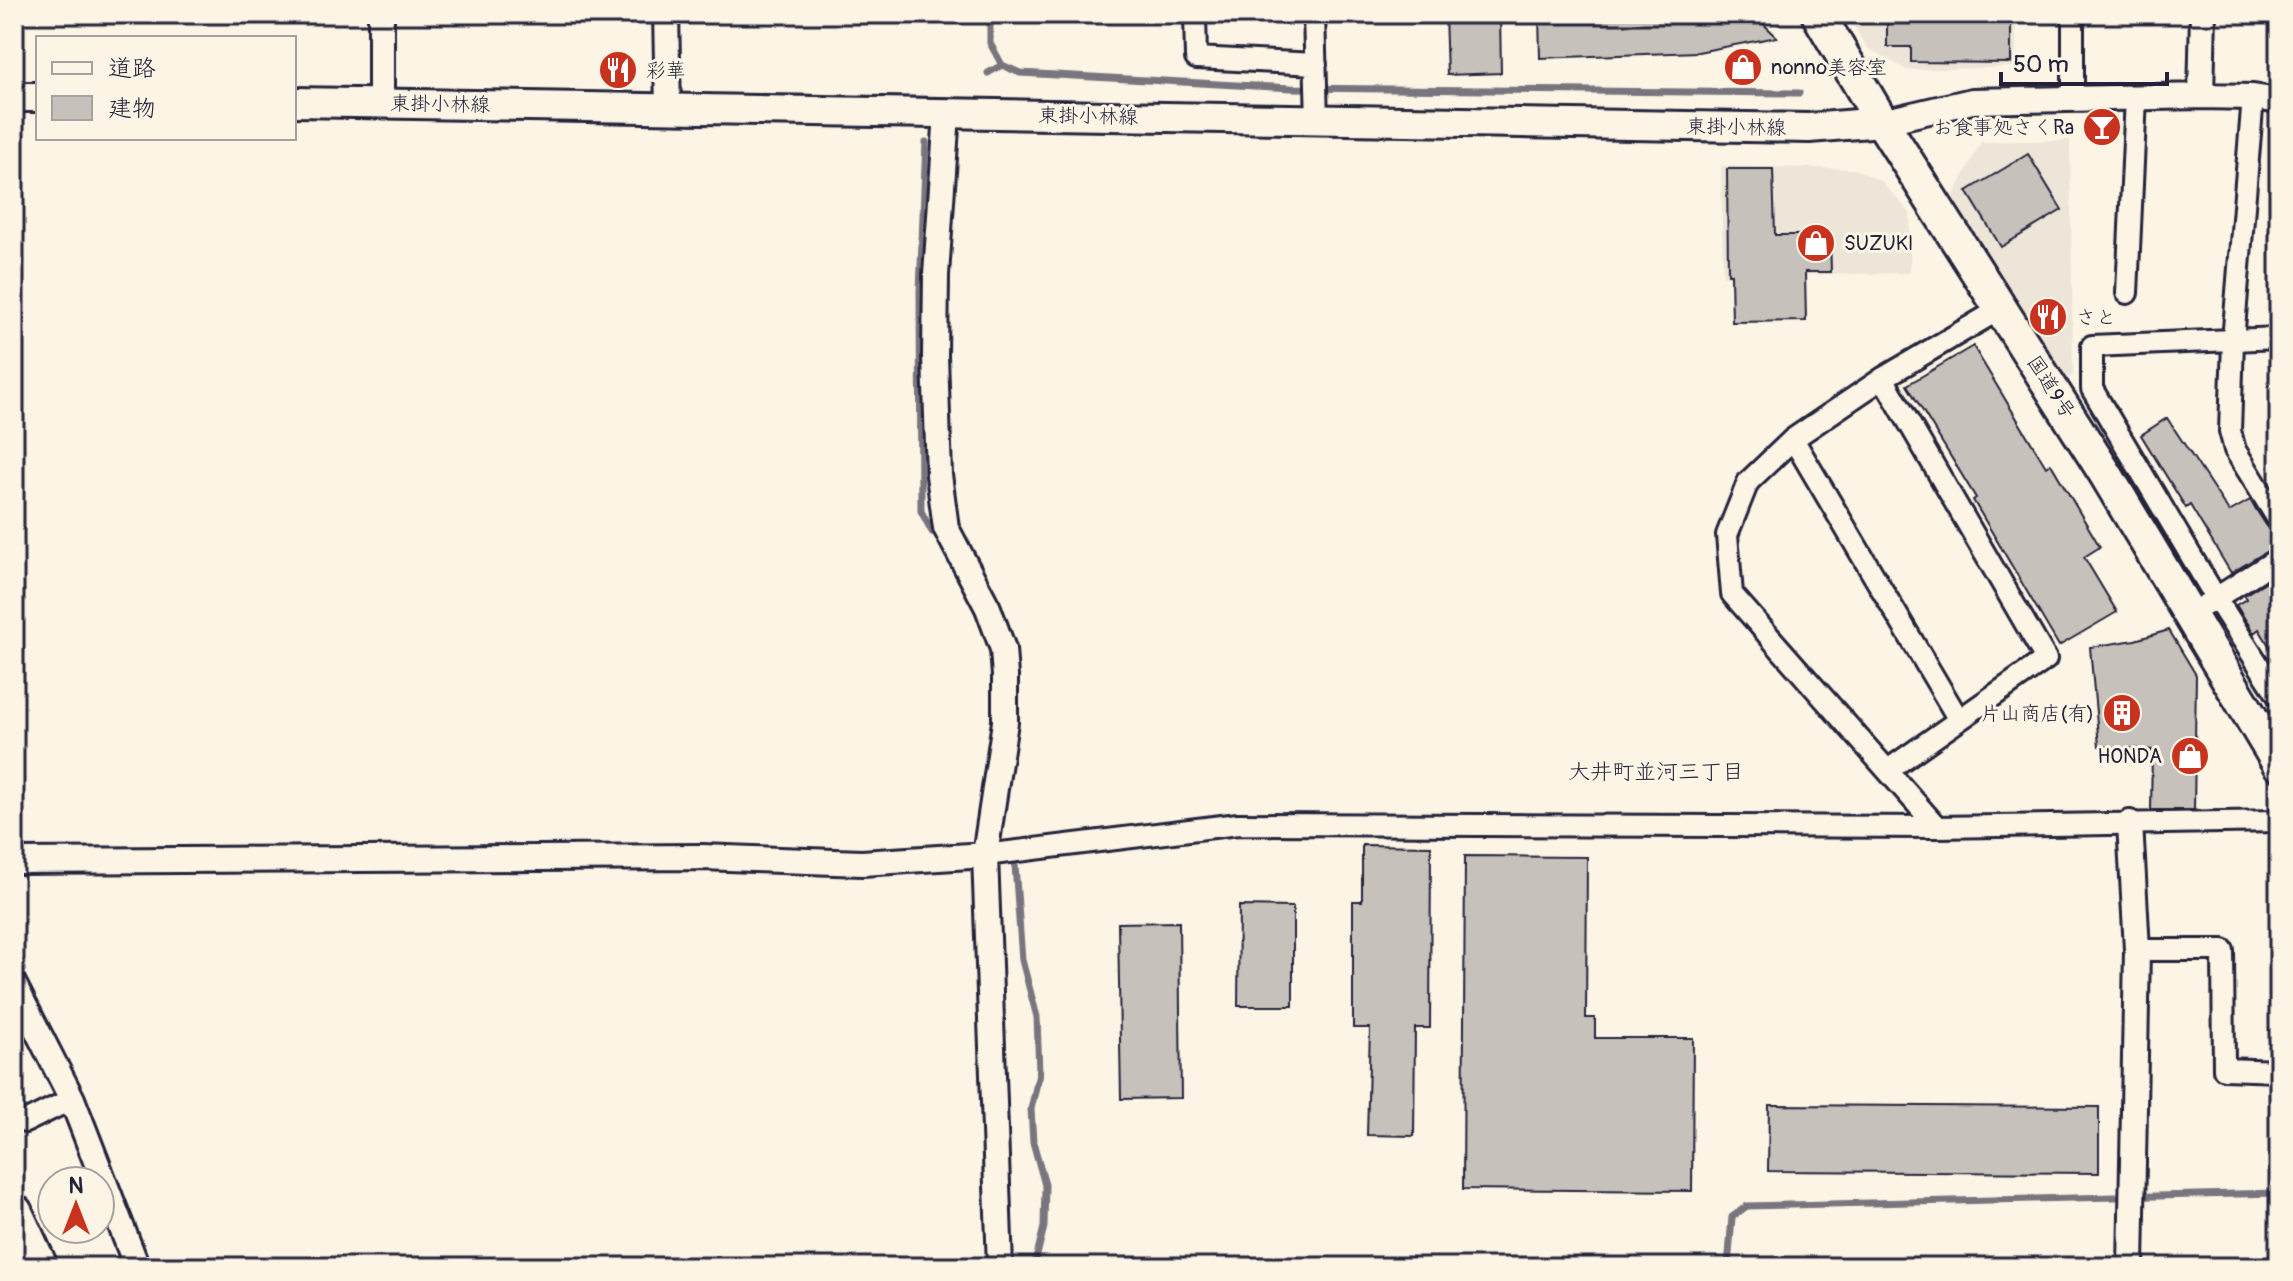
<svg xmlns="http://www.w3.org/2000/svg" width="2293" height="1281" viewBox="0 0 2293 1281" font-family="Pangolin,'Klee One',sans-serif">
<rect width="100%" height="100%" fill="#fcf5e5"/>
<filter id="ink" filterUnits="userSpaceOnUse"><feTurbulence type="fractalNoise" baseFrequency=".0125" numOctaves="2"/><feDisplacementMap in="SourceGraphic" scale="16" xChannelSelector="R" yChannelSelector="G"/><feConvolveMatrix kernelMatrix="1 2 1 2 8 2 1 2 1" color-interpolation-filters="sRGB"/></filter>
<g filter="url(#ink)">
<!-- built -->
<path fill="#ece5d8" d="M 1846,14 L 2016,14 L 2016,67 L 1907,70 L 1868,48 Z
M 2070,140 L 2073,375 L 2063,382 L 1953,197 L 1981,142 Z
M 1721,166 L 1855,169 L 1882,182 L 1910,213 L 1910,273 L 1723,276 Z"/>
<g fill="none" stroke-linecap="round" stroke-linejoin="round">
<!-- stream -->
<path stroke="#78757e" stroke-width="7" d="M 990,14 L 990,43 L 1002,65 L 1020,73 L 1291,88 L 1799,93
M 988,73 L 1002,65
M 926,142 L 920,291 L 921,511 L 932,532
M 1015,865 L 1022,960 L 1037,1017 L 1039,1074 L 1031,1109 L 1033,1142 L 1045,1185 L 1044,1227 L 1034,1267
M 1728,1267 L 1732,1217 L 1747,1206 L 2279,1193"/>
</g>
<!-- building -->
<path fill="#c6c1bb" stroke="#22223b" stroke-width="2" d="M 1445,14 L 1500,14 L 1501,73 L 1447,75 Z
M 1539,14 L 1753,14 L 1777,37 L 1698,52 L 1540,58 Z
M 1887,14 L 2011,14 L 2011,63 L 1911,62 L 1911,47 L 1887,47 Z
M 2028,154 L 2062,210 L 2001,247 L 1967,191 Z
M 1727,169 L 1773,169 L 1775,235 L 1830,235 L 1831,272 L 1805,272 L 1806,321 L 1732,322 L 1731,274 L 1728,274 Z
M 1973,346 L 2046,467 L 2051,464 L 2100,547 L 2084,557 L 2117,612 L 2059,646 L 1973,500 L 1976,498 L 1907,385 Z
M 2167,418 L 2229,512 L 2250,500 L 2268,528 L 2278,534 L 2279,544 L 2231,573 L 2190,505 L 2186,508 L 2141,435 Z
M 2275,576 L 2279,582 L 2279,662 L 2259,629 L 2254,633 L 2236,605 L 2246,599 L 2244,595 Z
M 2169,630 L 2196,675 L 2194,810 L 2151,810 L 2152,750 L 2099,746 L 2090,647 L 2135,640 Z
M 1362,845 L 1431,846 L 1430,1028 L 1415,1028 L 1414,1136 L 1367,1135 L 1370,1028 L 1353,1028 L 1353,901 L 1362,901 Z
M 1465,856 L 1587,857 L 1586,1018 L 1595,1018 L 1595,1038 L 1693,1038 L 1692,1191 L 1463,1189 Z
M 1239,906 L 1293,907 L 1293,1006 L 1238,1006 Z
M 1179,922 L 1181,1098 L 1121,1099 L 1118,923 Z
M 1769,1105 L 2099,1107 L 2099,1173 L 1768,1171 Z"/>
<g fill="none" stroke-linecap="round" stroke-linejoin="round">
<!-- minor casing -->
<g stroke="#22223b" stroke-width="26">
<path id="minor" d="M 1195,14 L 1196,58 L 1316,64
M 1314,14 L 1317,121
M 2073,14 L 2073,98
M 2253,97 L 2233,341 L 2230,431 L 2235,450 L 2279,521
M 2127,293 L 2136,97
M 2279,338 L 2092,346 L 2092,389 L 2216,598 L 2279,697
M 1883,378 L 2046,659 L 1888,770
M 1793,439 L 1959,720
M 2205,605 L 2279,558
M 1937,827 L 1732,594 L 1727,535 L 1748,482 L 1793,439 L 1883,378 L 2000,309
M 985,855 L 1238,824 L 1937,827 L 2279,821
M 2137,950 L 2223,950 L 2224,1069 L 2279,1071
M 25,1122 L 72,1099"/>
</g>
<!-- tertiary casing -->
<g stroke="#22223b" stroke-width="30">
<path id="tertiary" d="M 666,14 L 668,109
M 2201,96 L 2203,14
M 381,103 L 381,14
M 947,113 L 936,275 L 935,356 L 939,475 L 946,528 L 988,608 L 1003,649 L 1005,676 L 1005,722 L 985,855 L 1000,1267
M 1882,122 L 1972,101 L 2201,96 L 2253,97 L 2279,101
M 2130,823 L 2137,950 L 2131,1267
M 14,861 L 702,857 L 862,863 L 985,855
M 14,985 L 72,1099 L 137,1267"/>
</g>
<!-- secondary casing -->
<g stroke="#22223b" stroke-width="34">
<path id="secondary" d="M 14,97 L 38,97
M 294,102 L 1809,128 L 1882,122"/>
</g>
<!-- trunk casing -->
<g stroke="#22223b" stroke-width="38">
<path id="trunk" d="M 1818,14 L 1882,122 L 2105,473 L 2279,764"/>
</g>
<!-- motorway casing -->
<g stroke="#22223b" stroke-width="42">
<path id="motorway" d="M 14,1213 L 39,1267"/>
</g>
<!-- minor -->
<use href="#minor" stroke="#fcf5e5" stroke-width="20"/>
<!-- tertiary -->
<use href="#tertiary" stroke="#fcf5e5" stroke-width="24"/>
<!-- secondary -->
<use href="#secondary" stroke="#fcf5e5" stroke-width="28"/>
<!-- trunk -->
<use href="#trunk" stroke="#fcf5e5" stroke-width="32"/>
<!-- motorway -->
<use href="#motorway" stroke="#fcf5e5" stroke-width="36"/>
</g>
</g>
<!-- icons -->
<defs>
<g id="shop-disc" transform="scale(2)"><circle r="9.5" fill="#c8321e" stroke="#fcf5e5"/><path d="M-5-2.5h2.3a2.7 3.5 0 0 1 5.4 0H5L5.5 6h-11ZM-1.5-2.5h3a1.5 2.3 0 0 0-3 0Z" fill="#fff"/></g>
<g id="restaurant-disc" transform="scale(2)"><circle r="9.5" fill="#c8321e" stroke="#fcf5e5"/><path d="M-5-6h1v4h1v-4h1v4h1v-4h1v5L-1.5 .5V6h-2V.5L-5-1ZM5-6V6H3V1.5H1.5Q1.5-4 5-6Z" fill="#fff"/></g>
<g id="bar-disc" transform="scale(2)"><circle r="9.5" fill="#c8321e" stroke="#fcf5e5"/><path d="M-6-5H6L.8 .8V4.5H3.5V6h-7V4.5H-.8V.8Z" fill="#fff"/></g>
<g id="building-disc" transform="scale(2)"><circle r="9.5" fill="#c8321e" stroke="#fcf5e5"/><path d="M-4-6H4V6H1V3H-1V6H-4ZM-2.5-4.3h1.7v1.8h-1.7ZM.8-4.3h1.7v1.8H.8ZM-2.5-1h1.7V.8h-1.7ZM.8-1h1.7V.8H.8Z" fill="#fff"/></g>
</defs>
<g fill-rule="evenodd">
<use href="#shop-disc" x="1743" y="67"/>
<use href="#restaurant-disc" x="618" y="70"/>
<use href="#bar-disc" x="2102" y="127"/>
<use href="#shop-disc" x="1816" y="243"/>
<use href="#restaurant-disc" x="2048" y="317"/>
<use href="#building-disc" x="2122" y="713"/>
<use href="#shop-disc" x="2190" y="756"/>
</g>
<g text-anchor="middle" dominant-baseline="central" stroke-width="6" stroke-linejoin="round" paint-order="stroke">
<!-- poi labels -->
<g font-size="20" fill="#22223b" stroke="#fcf5e5" text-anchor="start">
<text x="1771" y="67">nonno美容室</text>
<text x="646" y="70">彩華</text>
<text x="2074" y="127" text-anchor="end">お食事処さくRa</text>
<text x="1844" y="243">SUZUKI</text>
<text x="2076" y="317">さと</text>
<text x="2094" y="713" text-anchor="end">片山商店(有)</text>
<text x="2162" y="756" text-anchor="end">HONDA</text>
</g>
<!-- street labels -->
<g font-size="20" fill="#22223b" stroke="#fcf5e5">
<text transform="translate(440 104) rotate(1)">東掛小林線</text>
<text transform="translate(1088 116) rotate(1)">東掛小林線</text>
<text transform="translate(1736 127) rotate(1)">東掛小林線</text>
<text transform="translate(2051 387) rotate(57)">国道9号</text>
</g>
<!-- neighbourhood labels -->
<g font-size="22" fill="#22223b" stroke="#fcf5e5">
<text x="1656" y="772">大井町並河三丁目</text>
</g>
</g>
<!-- margin -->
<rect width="2293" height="1281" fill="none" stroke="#fcf5e5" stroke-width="48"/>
<rect x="24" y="24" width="2245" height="1233" fill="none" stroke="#22223b" stroke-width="3" filter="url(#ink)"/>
<!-- legend -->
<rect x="36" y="36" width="260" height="104" fill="#fcf5e5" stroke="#a5a1a1" stroke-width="2"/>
<rect x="52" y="62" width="40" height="12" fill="#fcf5e5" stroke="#a5a1a1" stroke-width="2"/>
<text x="108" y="76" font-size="24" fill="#22223b">道路</text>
<rect x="52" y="96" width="40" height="24" fill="#c6c1bb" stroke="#a5a1a1" stroke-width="2"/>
<text x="108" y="116" font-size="24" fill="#22223b">建物</text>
<!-- north arrow -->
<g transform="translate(76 1205)"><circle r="38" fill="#fcf5e5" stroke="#a5a1a1" stroke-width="2"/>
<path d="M0-6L14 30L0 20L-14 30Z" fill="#c8321e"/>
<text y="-12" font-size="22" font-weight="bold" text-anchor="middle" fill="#22223b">N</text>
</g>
<!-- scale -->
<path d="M2001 72v12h166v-12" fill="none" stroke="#22223b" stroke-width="4"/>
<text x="2013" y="72" font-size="24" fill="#22223b" stroke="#fcf5e5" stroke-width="6" paint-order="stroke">50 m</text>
</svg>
